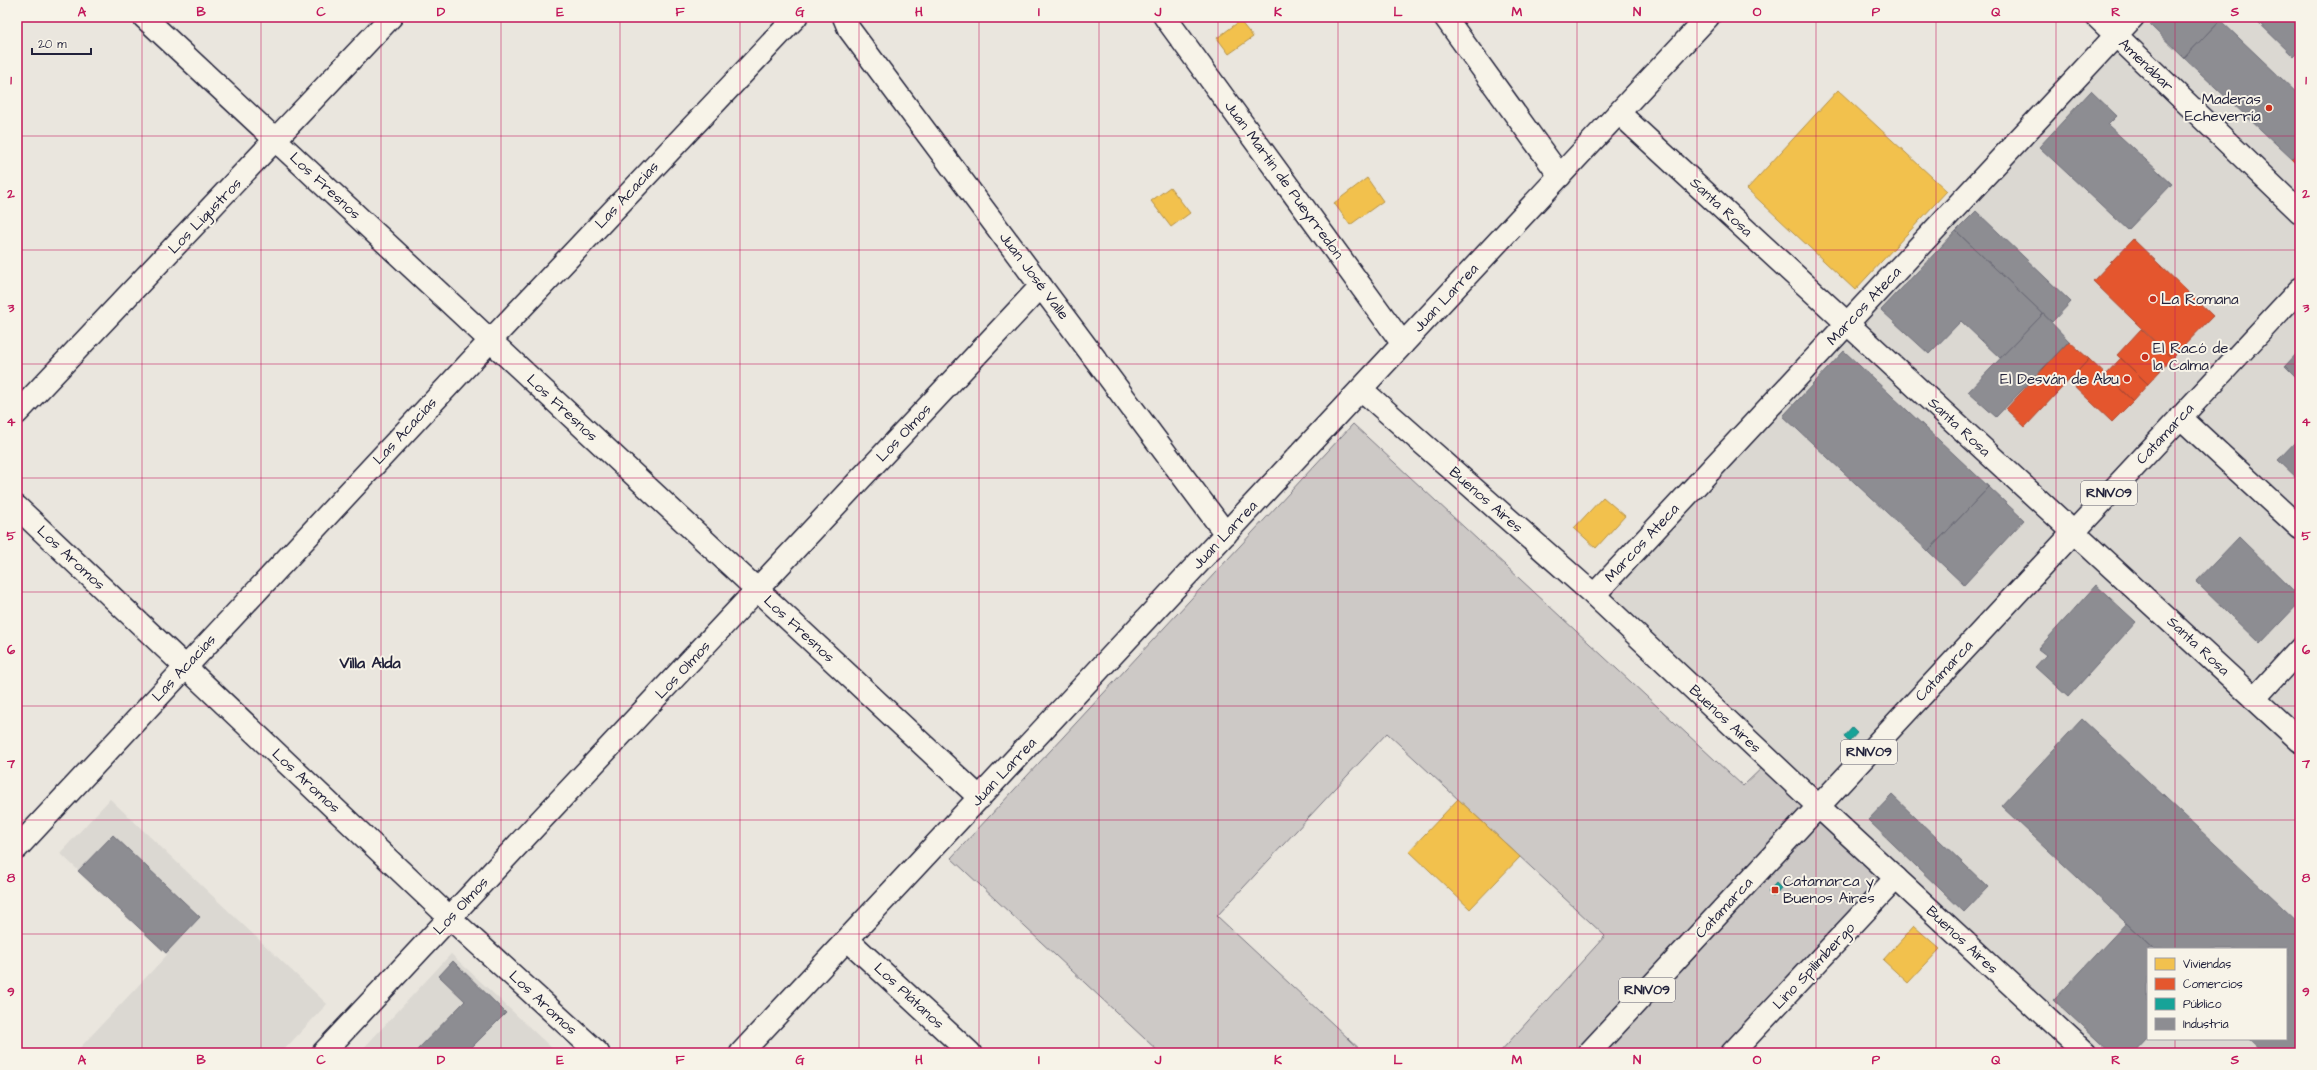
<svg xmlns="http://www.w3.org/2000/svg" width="2317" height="1070" viewBox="0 0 2317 1070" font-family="'Architects Daughter',sans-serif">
<rect width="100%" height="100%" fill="#eae6de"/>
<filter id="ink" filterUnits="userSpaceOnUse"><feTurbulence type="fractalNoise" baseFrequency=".025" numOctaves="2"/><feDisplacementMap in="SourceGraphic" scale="8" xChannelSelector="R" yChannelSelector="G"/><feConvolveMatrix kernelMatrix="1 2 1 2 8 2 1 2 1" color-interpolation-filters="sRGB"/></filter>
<g filter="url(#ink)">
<!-- built -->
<path fill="#dbd8d2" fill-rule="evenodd" d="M 2133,17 L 2300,17 L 2300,1053 L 2085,1053 L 1594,595 ZM 2148,949 L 2286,949 L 2286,1039 L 2148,1039 Z
M 110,799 L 327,1004 L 281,1053 L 75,1053 L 167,955 L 60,853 Z
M 451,954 L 557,1053 L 359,1053 Z"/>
<!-- green -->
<path fill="#cdc9c6" stroke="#787680" d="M 1353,424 L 1743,786 L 1769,761 L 1896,878 L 1732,1053 L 1499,1053 L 1605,936 L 1387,733 L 1217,916 L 1364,1053 L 1160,1053 L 951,858 Z"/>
<!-- homes -->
<path fill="#f2c14e" stroke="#b49148" d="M 1240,21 L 1253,37 L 1229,54 L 1217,38 Z
M 1838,90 L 1947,191 L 1855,290 L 1747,189 Z
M 1367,178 L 1383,201 L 1350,225 L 1334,203 Z
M 1170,187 L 1190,213 L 1171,227 L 1151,201 Z
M 1603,497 L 1625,516 L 1596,548 L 1574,528 Z
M 1458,799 L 1520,857 L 1470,909 L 1409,851 Z
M 1914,926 L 1940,949 L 1908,983 L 1883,960 Z"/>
<!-- shops -->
<path fill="#e4572e" stroke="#aa4732" d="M 2300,151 L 2300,167 L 2292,159 Z
M 2133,239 L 2213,316 L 2172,358 L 2093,281 Z
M 2141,329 L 2172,358 L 2148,384 L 2117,355 Z
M 2069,341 L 2089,359 L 2025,427 L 2006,409 Z
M 2121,358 L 2148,384 L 2133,401 L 2105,375 Z
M 2089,359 L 2133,401 L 2112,422 L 2069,381 Z"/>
<!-- public -->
<path fill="#17a398" stroke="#1a7c7c" d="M 1852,728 L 1857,733 L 1849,742 L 1844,737 Z
M 1776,883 L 1781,888 L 1773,897 L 1768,892 Z"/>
<!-- industry -->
<path fill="#8d8d92" stroke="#6d6d78" d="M 2158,17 L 2223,17 L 2184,58 L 2150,25 Z
M 2253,17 L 2293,17 L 2300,24 L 2300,51 L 2294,57 Z
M 2220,20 L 2300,96 L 2300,151 L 2292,159 L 2184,58 Z
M 2091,91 L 2117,116 L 2108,125 L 2172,184 L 2128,230 L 2039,147 Z
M 1976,211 L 2071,302 L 2052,322 L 1956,231 Z
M 1956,231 L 2043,314 L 2000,358 L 1961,321 L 1929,354 L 1881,310 Z
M 2043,314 L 2069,341 L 1996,417 L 1968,392 Z
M 2300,350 L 2300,381 L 2285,366 Z
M 1844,351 L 1989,487 L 1928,551 L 1783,416 Z
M 2300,437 L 2300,481 L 2278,460 Z
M 1989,487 L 2024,520 L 1964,585 L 1928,551 Z
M 2239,537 L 2300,597 L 2300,602 L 2260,644 L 2196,582 Z
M 2096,585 L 2136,622 L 2068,697 L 2035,667 L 2046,655 L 2038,649 Z
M 2082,719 L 2300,924 L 2300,1051 L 2298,1053 L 2265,1053 L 2250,1039 L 2286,1039 L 2286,949 L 2154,949 L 2001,806 Z
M 1892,795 L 1988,887 L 1964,912 L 1868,820 Z
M 113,835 L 200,917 L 166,953 L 78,871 Z
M 2126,923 L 2154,949 L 2148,949 L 2148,1036 L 2132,1053 L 2111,1053 L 2054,1000 Z
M 453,961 L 506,1013 L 466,1053 L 420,1053 L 417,1050 L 465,1001 L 439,976 Z"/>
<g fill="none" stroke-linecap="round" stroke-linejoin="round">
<!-- minor casing -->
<g stroke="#22223b" stroke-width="25">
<path id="minor" d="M 144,17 L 980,798
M 844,17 L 849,29 L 1226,534
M 1165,17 L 1403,344
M 1445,17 L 1560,176
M 2097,17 L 2300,212
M 1619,113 L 2300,741
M 1361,389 L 1594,595 L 1818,806
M 17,413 L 391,17
M 2180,417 L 2300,528
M 17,507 L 450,918 L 598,1053
M 1594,595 L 2133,17
M 2254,699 L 2300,649
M 17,848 L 490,341 L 796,17
M 848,940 L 970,1053
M 323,1053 L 1041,286
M 741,1053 L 1708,17
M 1732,1053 L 1896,878"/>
</g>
<!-- major casing -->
<g stroke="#22223b" stroke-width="25">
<path id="major" d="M 1818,806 L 2085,1053
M 1589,1053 L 2300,289"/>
</g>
<!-- minor -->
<use href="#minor" stroke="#f7f3e8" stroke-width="22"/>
<!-- major -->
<use href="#major" stroke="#f7f3e8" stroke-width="22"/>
</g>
</g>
<!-- grid -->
<path fill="none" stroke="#c2185b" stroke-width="1" stroke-opacity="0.55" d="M 142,17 L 142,1053M 261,17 L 261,1053M 381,17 L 381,1053M 501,17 L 501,1053M 620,17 L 620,1053M 740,17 L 740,1053M 859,17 L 859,1053M 979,17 L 979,1053M 1099,17 L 1099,1053M 1218,17 L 1218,1053M 1338,17 L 1338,1053M 1458,17 L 1458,1053M 1577,17 L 1577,1053M 1697,17 L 1697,1053M 1816,17 L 1816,1053M 1936,17 L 1936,1053M 2056,17 L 2056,1053M 2175,17 L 2175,949M 17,136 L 2300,136M 17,250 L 2300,250M 17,364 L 2300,364M 17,478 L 2300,478M 17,592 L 2300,592M 17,706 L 2300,706M 17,820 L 2300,820M 17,934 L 2300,934M 2175,1039 L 2175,1053"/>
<!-- markers -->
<g fill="#c8321e" stroke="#f7f3e8" stroke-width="1.5">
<circle cx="2269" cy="108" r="4"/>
<circle cx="2153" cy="299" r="4"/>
<circle cx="2145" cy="357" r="4"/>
<circle cx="2127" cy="379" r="4"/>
<rect x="1771" y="886" width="8" height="8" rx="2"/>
</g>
<g text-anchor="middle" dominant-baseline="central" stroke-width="4" stroke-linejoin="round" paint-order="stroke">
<!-- shield labels -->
<g fill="#f7f3e8" stroke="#62616f" stroke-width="1">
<rect x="2081" y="481" width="56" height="24" rx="3"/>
<rect x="1841" y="740" width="56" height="24" rx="3"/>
<rect x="1619" y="978" width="56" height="24" rx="3"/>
</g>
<g font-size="14" font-weight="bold" fill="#22223b">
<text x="2109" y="493">RN1V09</text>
<text x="1869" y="752">RN1V09</text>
<text x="1647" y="990">RN1V09</text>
</g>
<!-- street labels -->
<g font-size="15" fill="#22223b" stroke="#f7f3e8">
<text transform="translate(2146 65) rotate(44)">Amenábar</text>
<text transform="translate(1284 180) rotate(54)">Juan Martin de Pueyrredon</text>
<text transform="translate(325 186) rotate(43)">Los Fresnos</text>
<text transform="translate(627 195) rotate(-47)">Las Acacias</text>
<text transform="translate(1721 207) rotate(43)">Santa Rosa</text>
<text transform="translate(205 216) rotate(-46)">Los Ligustros</text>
<text transform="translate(1034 276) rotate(53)">Juan José Valle</text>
<text transform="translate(1446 298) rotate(-47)">Juan Larrea</text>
<text transform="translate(1864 306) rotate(-47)">Marcos Ateca</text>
<text transform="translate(562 408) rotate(43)">Los Fresnos</text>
<text transform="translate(1959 427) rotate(43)">Santa Rosa</text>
<text transform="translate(405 431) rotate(-47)">Las Acacias</text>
<text transform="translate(904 433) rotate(-47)">Los Olmos</text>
<text transform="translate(2165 434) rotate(-47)">Catamarca</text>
<text transform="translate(1486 500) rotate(41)">Buenos Aires</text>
<text transform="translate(1225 535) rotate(-47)">Juan Larrea</text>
<text transform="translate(1642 543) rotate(-47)">Marcos Ateca</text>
<text transform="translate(71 558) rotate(43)">Los Aromos</text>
<text transform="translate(799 629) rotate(43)">Los Fresnos</text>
<text transform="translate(2198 646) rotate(43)">Santa Rosa</text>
<text transform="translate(184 668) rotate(-47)">Las Acacias</text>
<text transform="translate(683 670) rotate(-47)">Los Olmos</text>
<text transform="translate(1944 671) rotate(-47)">Catamarca</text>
<text transform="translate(1725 719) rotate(43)">Buenos Aires</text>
<text transform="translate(1004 772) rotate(-47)">Juan Larrea</text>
<text transform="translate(306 781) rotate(43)">Los Aromos</text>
<text transform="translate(461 906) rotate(-47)">Los Olmos</text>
<text transform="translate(1724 908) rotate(-47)">Catamarca</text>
<text transform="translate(1962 940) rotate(43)">Buenos Aires</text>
<text transform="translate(1814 966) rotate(-47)">Lino Spilimbergo</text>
<text transform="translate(909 996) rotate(43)">Los Plátanos</text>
<text transform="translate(543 1003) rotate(43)">Los Aromos</text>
</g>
<!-- poi labels -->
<g font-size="15" fill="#22223b" stroke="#f7f3e8" text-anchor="start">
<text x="2261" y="99" text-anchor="end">Maderas<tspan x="2261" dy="17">Echeverría</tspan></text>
<text x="2161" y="299">La Romana</text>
<text x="2153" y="348">El Racó de<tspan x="2153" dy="17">la Calma</tspan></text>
<text x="2119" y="379" text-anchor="end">El Desván de Abu</text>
<text x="1783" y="881">Catamarca y<tspan x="1783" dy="17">Buenos Aires</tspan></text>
</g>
<!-- neighbourhood labels -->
<g font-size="16" font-weight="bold" fill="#22223b" stroke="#f7f3e8">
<text x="370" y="663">Villa Alda</text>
</g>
</g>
<!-- margin -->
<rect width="2317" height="1070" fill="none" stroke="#f7f3e8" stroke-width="44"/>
<!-- legend -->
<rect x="2147" y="948" width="140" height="92" fill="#f7f3e8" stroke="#a29fa3"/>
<rect x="2155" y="958" width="20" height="12" fill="#f2c14e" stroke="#a29fa3"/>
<text x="2183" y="968" font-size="12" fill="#22223b">Viviendas</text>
<rect x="2155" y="978" width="20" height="12" fill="#e4572e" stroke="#a29fa3"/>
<text x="2183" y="988" font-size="12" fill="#22223b">Comercios</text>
<rect x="2155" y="998" width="20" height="12" fill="#17a398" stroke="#a29fa3"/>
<text x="2183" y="1008" font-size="12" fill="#22223b">Público</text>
<rect x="2155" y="1018" width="20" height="12" fill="#8d8d92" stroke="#a29fa3"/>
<text x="2183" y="1028" font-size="12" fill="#22223b">Industria</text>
<!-- scale -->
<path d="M32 48v6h59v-6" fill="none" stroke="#22223b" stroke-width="2"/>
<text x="38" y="48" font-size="12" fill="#22223b" stroke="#f7f3e8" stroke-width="3" paint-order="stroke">20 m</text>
<rect x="22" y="22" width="2273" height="1026" fill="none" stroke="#c2185b" stroke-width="1.5"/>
<g font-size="13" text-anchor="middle" font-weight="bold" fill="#c2185b">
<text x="82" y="16">A</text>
<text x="201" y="16">B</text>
<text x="321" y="16">C</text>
<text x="441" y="16">D</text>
<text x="560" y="16">E</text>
<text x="680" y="16">F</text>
<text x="800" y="16">G</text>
<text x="919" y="16">H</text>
<text x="1039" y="16">I</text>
<text x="1158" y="16">J</text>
<text x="1278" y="16">K</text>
<text x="1398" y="16">L</text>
<text x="1517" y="16">M</text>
<text x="1637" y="16">N</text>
<text x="1757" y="16">O</text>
<text x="1876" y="16">P</text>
<text x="1996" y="16">Q</text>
<text x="2116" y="16">R</text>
<text x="2235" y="16">S</text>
<text x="11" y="84">1</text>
<text x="2306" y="84">1</text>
<text x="11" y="198">2</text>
<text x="2306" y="198">2</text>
<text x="11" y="312">3</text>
<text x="2306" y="312">3</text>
<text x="11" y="426">4</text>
<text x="2306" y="426">4</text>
<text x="11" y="540">5</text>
<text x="2306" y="540">5</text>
<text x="11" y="654">6</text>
<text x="2306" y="654">6</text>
<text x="11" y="768">7</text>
<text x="2306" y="768">7</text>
<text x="11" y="882">8</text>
<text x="2306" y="882">8</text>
<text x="11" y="996">9</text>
<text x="2306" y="996">9</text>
<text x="82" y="1064">A</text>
<text x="201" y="1064">B</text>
<text x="321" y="1064">C</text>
<text x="441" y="1064">D</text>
<text x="560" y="1064">E</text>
<text x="680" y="1064">F</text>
<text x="800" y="1064">G</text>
<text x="919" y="1064">H</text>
<text x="1039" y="1064">I</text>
<text x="1158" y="1064">J</text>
<text x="1278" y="1064">K</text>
<text x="1398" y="1064">L</text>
<text x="1517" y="1064">M</text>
<text x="1637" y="1064">N</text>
<text x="1757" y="1064">O</text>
<text x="1876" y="1064">P</text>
<text x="1996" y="1064">Q</text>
<text x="2116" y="1064">R</text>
<text x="2235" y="1064">S</text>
</g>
</svg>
